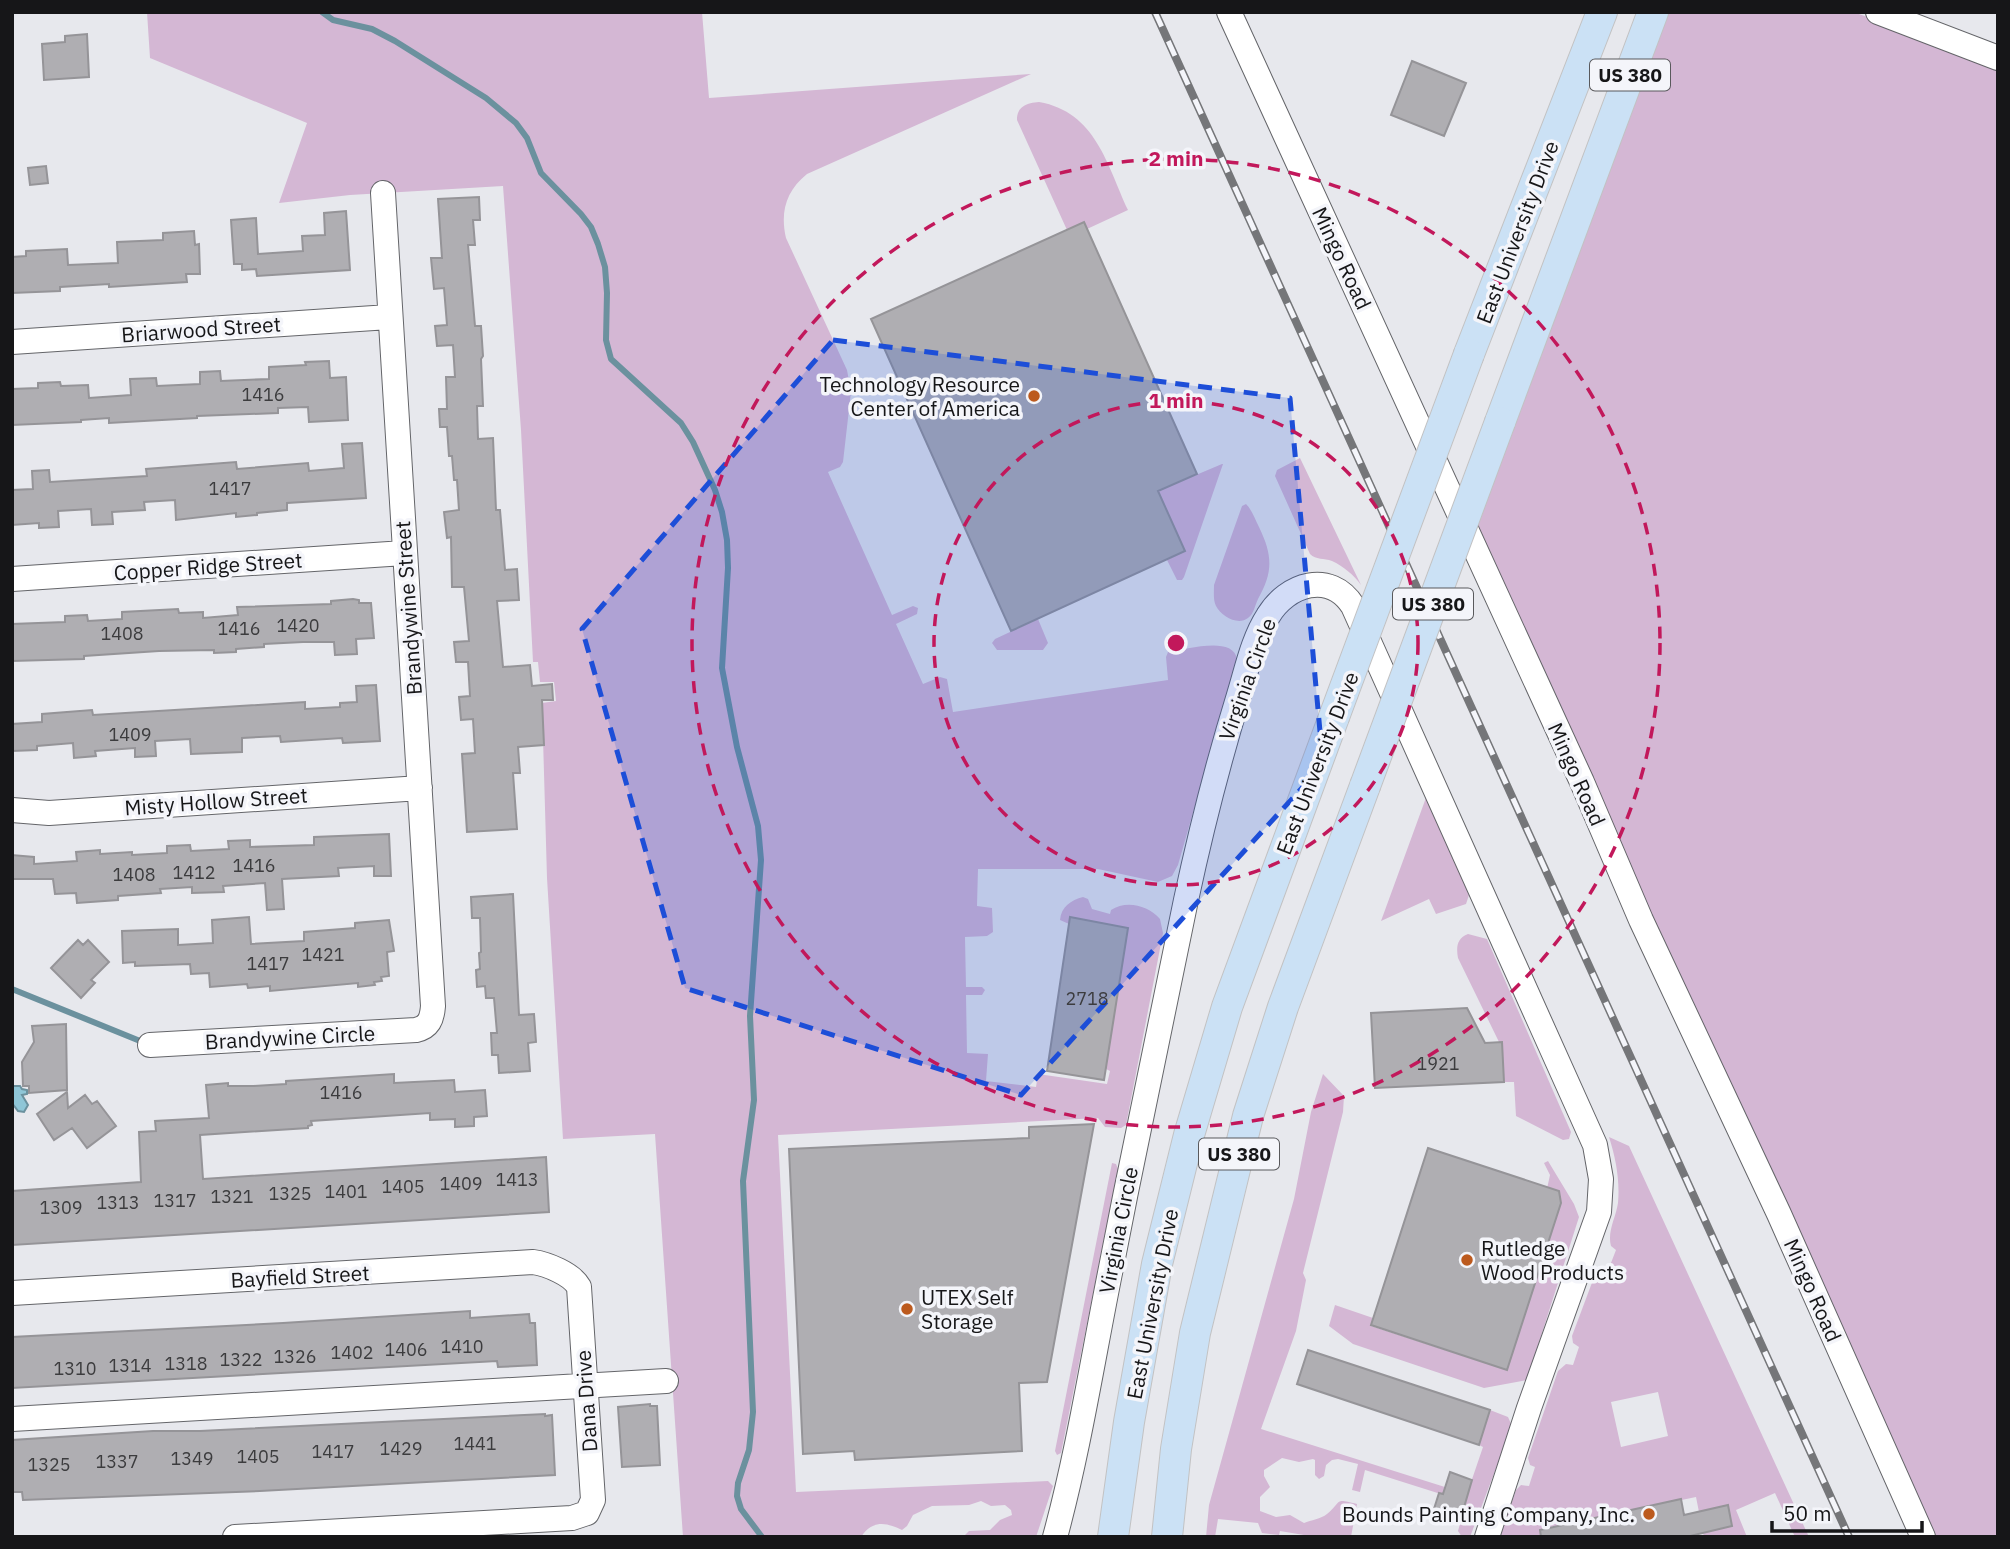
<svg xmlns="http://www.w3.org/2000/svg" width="2010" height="1549" viewBox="0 0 2010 1549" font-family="'IBM Plex Sans',sans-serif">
<rect width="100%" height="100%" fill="#e7e8ed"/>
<!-- green -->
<path fill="#d4b7d4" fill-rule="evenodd" d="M 147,12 L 702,12 L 709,98 L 1031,74 L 807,174 C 786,191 780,212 786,238 L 847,370 L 851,392 L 843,462 L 840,467 L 828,472 L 892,615 L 913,606 L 918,608 L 917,614 L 896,624 L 923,684 L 940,677 L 947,679 L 953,712 L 1168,680 L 1166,657 L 1168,652 C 1185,650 1233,635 1237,659 L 1178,865 L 1172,876 L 1158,882 L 1098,869 L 978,869 L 977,906 L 992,908 L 993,932 L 987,936 L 965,937 L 966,987 L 982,987 L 985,990 L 982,995 L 966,995 L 967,1053 L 988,1054 L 986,1081 L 1036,1087 L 1038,1074 L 1107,1084 L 1110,1071 L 1106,1069 L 1127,928 L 1071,917 L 1069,924 L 1060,920 C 1061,907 1071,900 1083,897 L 1088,899 L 1092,909 L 1110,914 L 1111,910 C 1126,900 1148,905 1160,919 L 1163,933 L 1126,1125 L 1121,1128 L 1105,1127 L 1098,1118 L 778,1135 L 796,1492 L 1048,1481 L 1053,1486 L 1036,1537 L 963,1537 L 969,1531 L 990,1530 L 1000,1520 L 1012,1515 L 1011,1510 L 1005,1505 L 991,1506 L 981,1501 L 969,1505 L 932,1506 L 913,1515 L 907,1526 L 902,1530 C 886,1522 872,1520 861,1537 L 683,1537 L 655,1134 L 563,1139 L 547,878 L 542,703 L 556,701 L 554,682 L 540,682 L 538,662 L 533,662 L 521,430 L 503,186 L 350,195 L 279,203 L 307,123 L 150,58 Z
M 1653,12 L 1853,12 L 1998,62 L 1998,1537 L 1923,1537 L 1462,522 Z
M 1039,102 C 1096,112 1107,165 1128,210 L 1087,229 L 1067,230 L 1017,120 C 1017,106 1027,103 1039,102 Z
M 1300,458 L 1361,585 C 1354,575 1343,566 1332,561 C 1324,558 1316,560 1310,554 L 1275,476 L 1277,470 Z
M 1222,464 L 1223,464 L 1184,577 L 1182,580 L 1177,580 L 1167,560 L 1185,551 L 1158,491 Z
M 1246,504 C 1252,510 1255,519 1259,527 C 1273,556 1273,572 1258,599 C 1255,605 1254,614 1248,618 C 1238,626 1221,616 1216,606 C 1213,600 1214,592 1214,585 L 1242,506 Z
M 1038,619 L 1048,643 L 1043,650 L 997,650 L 992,643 L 995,639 Z
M 1427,795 L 1469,895 L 1466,904 L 1436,914 L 1429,899 L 1381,921 Z
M 1468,934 L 1487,939 L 1571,1132 L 1569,1139 L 1563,1140 L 1516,1116 L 1514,1082 L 1504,1082 L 1502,1043 L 1499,1042 L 1458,958 C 1456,947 1457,938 1468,934 Z
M 1323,1074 L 1344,1096 L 1343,1112 L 1303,1273 L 1306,1280 L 1296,1331 L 1261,1429 L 1467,1494 L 1483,1447 L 1479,1445 L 1490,1410 L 1508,1417 L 1512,1426 L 1470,1537 L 1462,1537 L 1458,1531 L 1466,1502 L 1365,1470 L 1360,1492 L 1352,1490 L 1358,1464 L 1338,1459 L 1332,1460 L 1326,1465 L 1324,1476 L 1319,1479 L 1315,1475 L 1315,1460 L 1313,1459 L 1299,1462 L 1282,1458 L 1264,1470 L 1264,1476 L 1270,1487 L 1260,1497 L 1260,1511 L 1276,1517 L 1290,1515 L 1304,1523 C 1311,1520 1321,1519 1327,1514 C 1343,1501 1333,1498 1357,1504 L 1351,1537 L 1316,1537 L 1280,1531 L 1279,1535 L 1262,1533 L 1258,1523 L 1218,1519 L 1215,1537 L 1206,1537 L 1209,1505 L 1294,1199 L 1311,1112 Z
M 1609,1137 L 1629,1146 L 1809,1537 L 1795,1537 L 1775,1493 L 1736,1510 L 1747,1537 L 1704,1537 L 1703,1533 L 1732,1526 L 1728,1505 L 1699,1512 L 1696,1497 L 1546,1528 L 1548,1537 L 1500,1537 L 1516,1490 L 1521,1485 L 1529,1486 L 1535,1467 L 1530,1465 L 1528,1458 L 1558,1371 L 1566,1364 L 1573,1365 L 1579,1347 L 1573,1343 L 1572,1336 L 1596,1272 L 1601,1267 L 1609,1268 L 1616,1250 L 1611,1246 C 1607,1232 1616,1217 1618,1203 C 1620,1180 1616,1159 1609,1137 ZM 1658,1392 L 1668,1436 L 1621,1447 L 1611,1402 Z
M 1548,1161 L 1574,1204 L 1579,1217 L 1527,1380 L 1484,1388 L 1353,1344 L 1329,1326 L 1335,1305 L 1373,1318 L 1371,1326 L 1507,1370 L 1550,1175 L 1544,1163 Z
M 1112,1163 L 1116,1164 L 1118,1169 L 1061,1453 L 1057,1455 L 1055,1451 Z"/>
<!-- water -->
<path fill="#8fc6d7" stroke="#6b919e" stroke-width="2" d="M 12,1086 L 20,1086 L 22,1089 L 27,1090 L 27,1094 L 22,1095 L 28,1105 L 24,1112 L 18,1111 L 12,1103 Z"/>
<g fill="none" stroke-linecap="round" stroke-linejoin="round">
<!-- stream -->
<path stroke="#6b919e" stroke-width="6" d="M 322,12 L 333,20 L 372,29 L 395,41 L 486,98 L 516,123 L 527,138 L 541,173 L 581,214 L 591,227 L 598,244 L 605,267 L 607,293 L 606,340 L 611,359 L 681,423 L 693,442 L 715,490 L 722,512 L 727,540 L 728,568 L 722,668 L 737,747 L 758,826 L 761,860 L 750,1016 L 754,1100 L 743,1181 L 753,1412 L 749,1450 L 738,1483 L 737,1496 L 741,1509 L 762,1537
M 12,989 L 145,1043"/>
</g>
<!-- building -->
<path fill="#afaeb2" stroke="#959498" stroke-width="2" d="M 87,34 L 89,77 L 44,80 L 42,44 L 65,42 L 65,36 Z
M 1412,61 L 1466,83 L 1444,136 L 1391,115 Z
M 46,166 L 48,183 L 30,185 L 28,168 Z
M 479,197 L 480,220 L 473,220 L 475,245 L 468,245 L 475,326 L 481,326 L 483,356 L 481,359 L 483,406 L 477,406 L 478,439 L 493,438 L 496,510 L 500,510 L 505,570 L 517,569 L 519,600 L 497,601 L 503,667 L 530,665 L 532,686 L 552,684 L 553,700 L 542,700 L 544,745 L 518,747 L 520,773 L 513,773 L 517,829 L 467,832 L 462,754 L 475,753 L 473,719 L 461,720 L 459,697 L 470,696 L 468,662 L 456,662 L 454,642 L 469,641 L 464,587 L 452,587 L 451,537 L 447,538 L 444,512 L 459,510 L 457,480 L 454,480 L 452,456 L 449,456 L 447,427 L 440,427 L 439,409 L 447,409 L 446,377 L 455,377 L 453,345 L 437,346 L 435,326 L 447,325 L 444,288 L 434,289 L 431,258 L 442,258 L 438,199 Z
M 346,211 L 350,270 L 257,276 L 256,269 L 242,270 L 242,264 L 234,264 L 231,220 L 256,218 L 258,254 L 303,251 L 302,236 L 325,235 L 324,213 Z
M 1084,222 L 1197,474 L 1158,491 L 1185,551 L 1011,631 L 871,319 Z
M 194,231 L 195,245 L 199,244 L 200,274 L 186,274 L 187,282 L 109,287 L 109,284 L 60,287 L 60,291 L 12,293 L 12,257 L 26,256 L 26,251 L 67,249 L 68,265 L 118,263 L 117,242 L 163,240 L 163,233 Z
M 329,361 L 330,378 L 346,377 L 348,420 L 309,422 L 308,407 L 278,408 L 278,413 L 197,416 L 197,418 L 109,423 L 109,418 L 81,420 L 81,422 L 12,425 L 12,389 L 38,388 L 38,383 L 60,382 L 61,386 L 88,385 L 89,398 L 131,395 L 130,379 L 156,378 L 157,386 L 200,384 L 200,372 L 220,371 L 221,381 L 269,379 L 269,367 L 306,365 L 305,362 Z
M 362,443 L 366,498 L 287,503 L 287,510 L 257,513 L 257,515 L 236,517 L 236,513 L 176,520 L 175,500 L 144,502 L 145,510 L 112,512 L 113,524 L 92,525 L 91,509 L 58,511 L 59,527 L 39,528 L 39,523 L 12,525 L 12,490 L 33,489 L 32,471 L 49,470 L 50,482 L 147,476 L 146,469 L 236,462 L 237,469 L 308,463 L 309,471 L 344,468 L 342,444 Z
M 353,599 L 359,600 L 359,603 L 371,603 L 374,638 L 356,639 L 357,654 L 335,655 L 334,642 L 303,642 L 264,644 L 264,647 L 236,649 L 236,652 L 214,653 L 214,650 L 159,651 L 84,656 L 84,659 L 12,661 L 12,624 L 65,622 L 65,616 L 87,615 L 88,621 L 122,619 L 122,612 L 178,609 L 179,613 L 203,612 L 203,618 L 238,615 L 237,607 L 331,604 L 331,601 Z
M 376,685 L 380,741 L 343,743 L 342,738 L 281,742 L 280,736 L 242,738 L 242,752 L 191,754 L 190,739 L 155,741 L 156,756 L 135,757 L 135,748 L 95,751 L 96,756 L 74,758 L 73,743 L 37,746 L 37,750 L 12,751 L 12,724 L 42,722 L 42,714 L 92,710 L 93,715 L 305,702 L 305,709 L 340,707 L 340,703 L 357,702 L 356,686 Z
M 389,834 L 391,876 L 374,876 L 374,866 L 338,868 L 339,876 L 282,879 L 284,909 L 267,910 L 265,883 L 223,886 L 224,892 L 192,893 L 192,887 L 160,889 L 161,893 L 118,896 L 118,900 L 77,903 L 76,893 L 55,894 L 53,879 L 12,879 L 12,855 L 34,857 L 34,864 L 77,861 L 76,852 L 100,850 L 100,854 L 132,852 L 132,855 L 167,853 L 167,846 L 190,845 L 191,851 L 229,849 L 228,841 L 250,840 L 250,847 L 314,845 L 314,837 Z
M 513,894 L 519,1015 L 534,1014 L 536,1042 L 528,1043 L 530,1071 L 499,1073 L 498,1055 L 492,1055 L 491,1033 L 497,1033 L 494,998 L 486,998 L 485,986 L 477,987 L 476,970 L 480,969 L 479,953 L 481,952 L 480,918 L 472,918 L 471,897 Z
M 249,917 L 251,944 L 304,941 L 304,932 L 355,928 L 355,923 L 389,920 L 394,951 L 387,952 L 389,976 L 381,977 L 382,981 L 374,982 L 375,985 L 358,987 L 358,983 L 270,991 L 270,986 L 248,988 L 247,984 L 210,987 L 209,973 L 191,974 L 190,964 L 135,966 L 135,962 L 123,963 L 122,931 L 178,929 L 178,945 L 213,943 L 212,920 Z
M 1070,917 L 1128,928 L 1104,1080 L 1047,1071 Z
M 78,940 L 83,945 L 88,940 L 109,962 L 91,980 L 95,983 L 81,998 L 51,968 Z
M 1467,1008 L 1485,1043 L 1502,1042 L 1504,1082 L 1375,1088 L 1371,1013 Z
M 66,1024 L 67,1090 L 29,1093 L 29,1086 L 23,1086 L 22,1062 L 34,1042 L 32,1026 Z
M 394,1074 L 394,1083 L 454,1080 L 455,1092 L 485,1090 L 487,1116 L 474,1117 L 474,1126 L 455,1127 L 455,1119 L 430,1120 L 430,1113 L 311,1121 L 312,1125 L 308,1126 L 308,1128 L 200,1135 L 203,1179 L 546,1157 L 549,1212 L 12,1245 L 12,1191 L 141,1182 L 139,1132 L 156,1131 L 155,1121 L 209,1118 L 206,1085 L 228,1083 L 228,1086 L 254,1086 L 286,1084 L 286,1081 Z
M 67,1092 L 68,1108 L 85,1095 L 92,1104 L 97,1101 L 116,1126 L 87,1148 L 72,1128 L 54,1140 L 37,1114 Z
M 1094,1124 L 1047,1382 L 1019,1383 L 1022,1451 L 855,1460 L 854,1451 L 803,1454 L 789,1149 L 1029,1138 L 1029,1127 Z
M 1428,1148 L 1559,1191 L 1561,1203 L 1507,1370 L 1371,1325 Z
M 470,1311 L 470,1318 L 529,1314 L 530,1323 L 535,1323 L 537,1365 L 498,1367 L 497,1361 L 12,1388 L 12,1337 L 283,1323 Z
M 1308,1350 L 1490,1410 L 1479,1445 L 1297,1384 Z
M 650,1404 L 650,1406 L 657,1406 L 660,1465 L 622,1467 L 618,1407 Z
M 545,1414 L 545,1416 L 552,1415 L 555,1475 L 260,1491 L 23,1500 L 22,1492 L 12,1492 L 12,1440 L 153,1431 L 200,1431 Z
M 1450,1472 L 1472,1480 L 1460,1521 L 1433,1512 L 1439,1493 L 1443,1494 Z
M 1681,1499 L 1684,1515 L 1728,1505 L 1732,1526 L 1686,1537 L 1541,1537 L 1540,1530 Z"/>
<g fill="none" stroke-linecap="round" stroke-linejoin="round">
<!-- minor casing -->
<g stroke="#646569" stroke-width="26">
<path id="minor" d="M 1229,12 L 1582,782 L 1641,920 L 1779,1214 L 1923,1537
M 1878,12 L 1998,58
M 12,342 L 389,317
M 12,579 L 404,553
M 12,810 L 49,813 L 420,788
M 150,1045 L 416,1030 C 429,1027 432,1019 433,1006 L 383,193
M 12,1293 L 533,1262 C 547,1264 572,1274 579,1287 L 593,1500 L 587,1513
M 12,1419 L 666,1381
M 235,1537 L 572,1518 L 587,1513
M 1055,1537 C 1079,1449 1093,1357 1111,1268 C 1135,1145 1160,1022 1186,900 C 1201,830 1218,763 1239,695 C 1247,669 1253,639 1268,616 C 1287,584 1330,570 1353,606 L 1595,1145 L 1601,1179 L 1599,1212 L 1529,1408 L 1487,1537"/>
</g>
<!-- major casing -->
<g stroke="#c2c2c3" stroke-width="32">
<path id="major" d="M 1469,354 L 1602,12
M 1500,422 L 1653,12
M 1113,1537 L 1129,1422 L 1157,1264 L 1189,1135 L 1227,1007 L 1334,717
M 1167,1537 L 1176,1449 L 1195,1333 L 1248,1116 L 1283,1007 L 1365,786"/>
</g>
<!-- minor -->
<use href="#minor" stroke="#fff" stroke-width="24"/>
<!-- major -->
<use href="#major" stroke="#cbe1f5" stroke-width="30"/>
<!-- rail casing -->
<g stroke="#757679" stroke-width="8">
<path id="rail" d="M 1155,12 L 1849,1537"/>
</g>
<!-- rail -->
<use href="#rail" stroke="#f4f5fa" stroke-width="5" stroke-dasharray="16" stroke-linecap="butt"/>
<!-- major-bridge casing -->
<g stroke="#c2c2c3" stroke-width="32" stroke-linecap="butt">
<path id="major-bridge" d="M 1334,717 L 1469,354
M 1365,786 L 1500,422"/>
</g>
<!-- major-bridge -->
<use href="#major-bridge" stroke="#cbe1f5" stroke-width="30"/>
</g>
<!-- marked area -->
<path fill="#1d4ed8" fill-opacity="0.2" stroke="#1d4ed8" stroke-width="5" stroke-dasharray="14 9" stroke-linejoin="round" d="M 833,340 L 1290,398 L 1323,765 L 1021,1095 L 685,988 L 582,629 Z"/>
<!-- distance rings -->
<g fill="none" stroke="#c2185b" stroke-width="3.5" stroke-dasharray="12 9">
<circle cx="1176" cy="643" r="242"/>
<circle cx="1176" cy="643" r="484"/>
</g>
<!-- markers -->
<g fill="#bc5a1e" stroke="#f4f5fa" stroke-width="2.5">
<circle cx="1034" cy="396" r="7"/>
<circle cx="1467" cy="1260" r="7"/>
<circle cx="907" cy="1309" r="7"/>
<circle cx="1649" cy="1514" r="7"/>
</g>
<g text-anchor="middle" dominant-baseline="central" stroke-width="7" stroke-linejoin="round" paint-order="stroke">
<!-- number labels -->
<g font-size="18" fill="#3c3c3e">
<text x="263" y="394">1416</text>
<text x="230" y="488">1417</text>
<text x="298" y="625">1420</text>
<text x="239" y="628">1416</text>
<text x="122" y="633">1408</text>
<text x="130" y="734">1409</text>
<text x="254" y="865">1416</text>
<text x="194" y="872">1412</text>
<text x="134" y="874">1408</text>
<text x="323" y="954">1421</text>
<text x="268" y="963">1417</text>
<text x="1087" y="998">2718</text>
<text x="1438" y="1063">1921</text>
<text x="341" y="1092">1416</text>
<text x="517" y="1179">1413</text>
<text x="461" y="1183">1409</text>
<text x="403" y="1186">1405</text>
<text x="346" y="1191">1401</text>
<text x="290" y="1193">1325</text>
<text x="232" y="1196">1321</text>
<text x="175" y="1200">1317</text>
<text x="118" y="1202">1313</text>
<text x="61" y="1207">1309</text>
<text x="462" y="1346">1410</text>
<text x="406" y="1349">1406</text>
<text x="352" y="1352">1402</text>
<text x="295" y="1356">1326</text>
<text x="241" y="1359">1322</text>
<text x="186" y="1363">1318</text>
<text x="130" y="1365">1314</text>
<text x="75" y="1368">1310</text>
<text x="475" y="1443">1441</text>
<text x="401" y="1448">1429</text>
<text x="333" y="1451">1417</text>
<text x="258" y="1456">1405</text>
<text x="192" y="1458">1349</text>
<text x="117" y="1461">1337</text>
<text x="49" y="1464">1325</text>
</g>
<!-- shield labels -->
<g fill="#f4f5fa" stroke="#59595c" stroke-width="2">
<rect x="1590" y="59.5" width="80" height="31" rx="5"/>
<rect x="1393" y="588.5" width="80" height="31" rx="5"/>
<rect x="1199" y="1138.5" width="80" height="31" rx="5"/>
</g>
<g font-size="19" font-weight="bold" fill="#161618">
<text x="1630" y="75">US 380</text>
<text x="1433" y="604">US 380</text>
<text x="1239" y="1154">US 380</text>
</g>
<!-- street labels -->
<g font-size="21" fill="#161618" stroke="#f4f5fa">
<text transform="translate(1517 232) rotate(-69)">East University Drive</text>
<text transform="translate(1342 258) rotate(65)">Mingo Road</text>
<text transform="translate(201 329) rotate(-4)">Briarwood Street</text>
<text transform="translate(208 566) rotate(-4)">Copper Ridge Street</text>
<text transform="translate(408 608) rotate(-94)">Brandywine Street</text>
<text transform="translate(1247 679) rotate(-70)">Virginia Circle</text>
<text transform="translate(1317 763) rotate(-69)">East University Drive</text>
<text transform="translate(1577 774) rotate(66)">Mingo Road</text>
<text transform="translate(216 801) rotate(-4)">Misty Hollow Street</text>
<text transform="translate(290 1037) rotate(-3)">Brandywine Circle</text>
<text transform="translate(1118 1230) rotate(-79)">Virginia Circle</text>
<text transform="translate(300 1276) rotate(-3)">Bayfield Street</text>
<text transform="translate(1813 1290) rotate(66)">Mingo Road</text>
<text transform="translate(1152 1304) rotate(-79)">East University Drive</text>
<text transform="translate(586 1401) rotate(-94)">Dana Drive</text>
</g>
<!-- poi labels -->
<g font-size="21" fill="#161618" stroke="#f4f5fa" text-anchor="end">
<text x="1020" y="384">Technology Resource<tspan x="1020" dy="24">Center of America</tspan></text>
<text x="1481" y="1248" text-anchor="start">Rutledge<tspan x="1481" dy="24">Wood Products</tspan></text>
<text x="921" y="1297" text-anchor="start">UTEX Self<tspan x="921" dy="24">Storage</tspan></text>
<text x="1635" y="1514">Bounds Painting Company, Inc.</text>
</g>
</g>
<circle cx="1176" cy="643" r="10" fill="#c2185b" stroke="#f4f5fa" stroke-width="3.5"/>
<g font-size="21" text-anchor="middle" font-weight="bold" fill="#c2185b" stroke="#f4f5fa" stroke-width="7" stroke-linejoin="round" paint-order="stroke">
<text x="1176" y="166">2 min</text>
<text x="1176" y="408">1 min</text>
</g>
<!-- border -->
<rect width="2010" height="1549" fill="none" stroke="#161618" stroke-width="28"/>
<!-- scale -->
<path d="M1772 1521v10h150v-10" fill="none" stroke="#161618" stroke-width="3.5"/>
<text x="1783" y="1521" font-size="21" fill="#161618" stroke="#f4f5fa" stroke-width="5" paint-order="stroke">50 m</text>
</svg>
